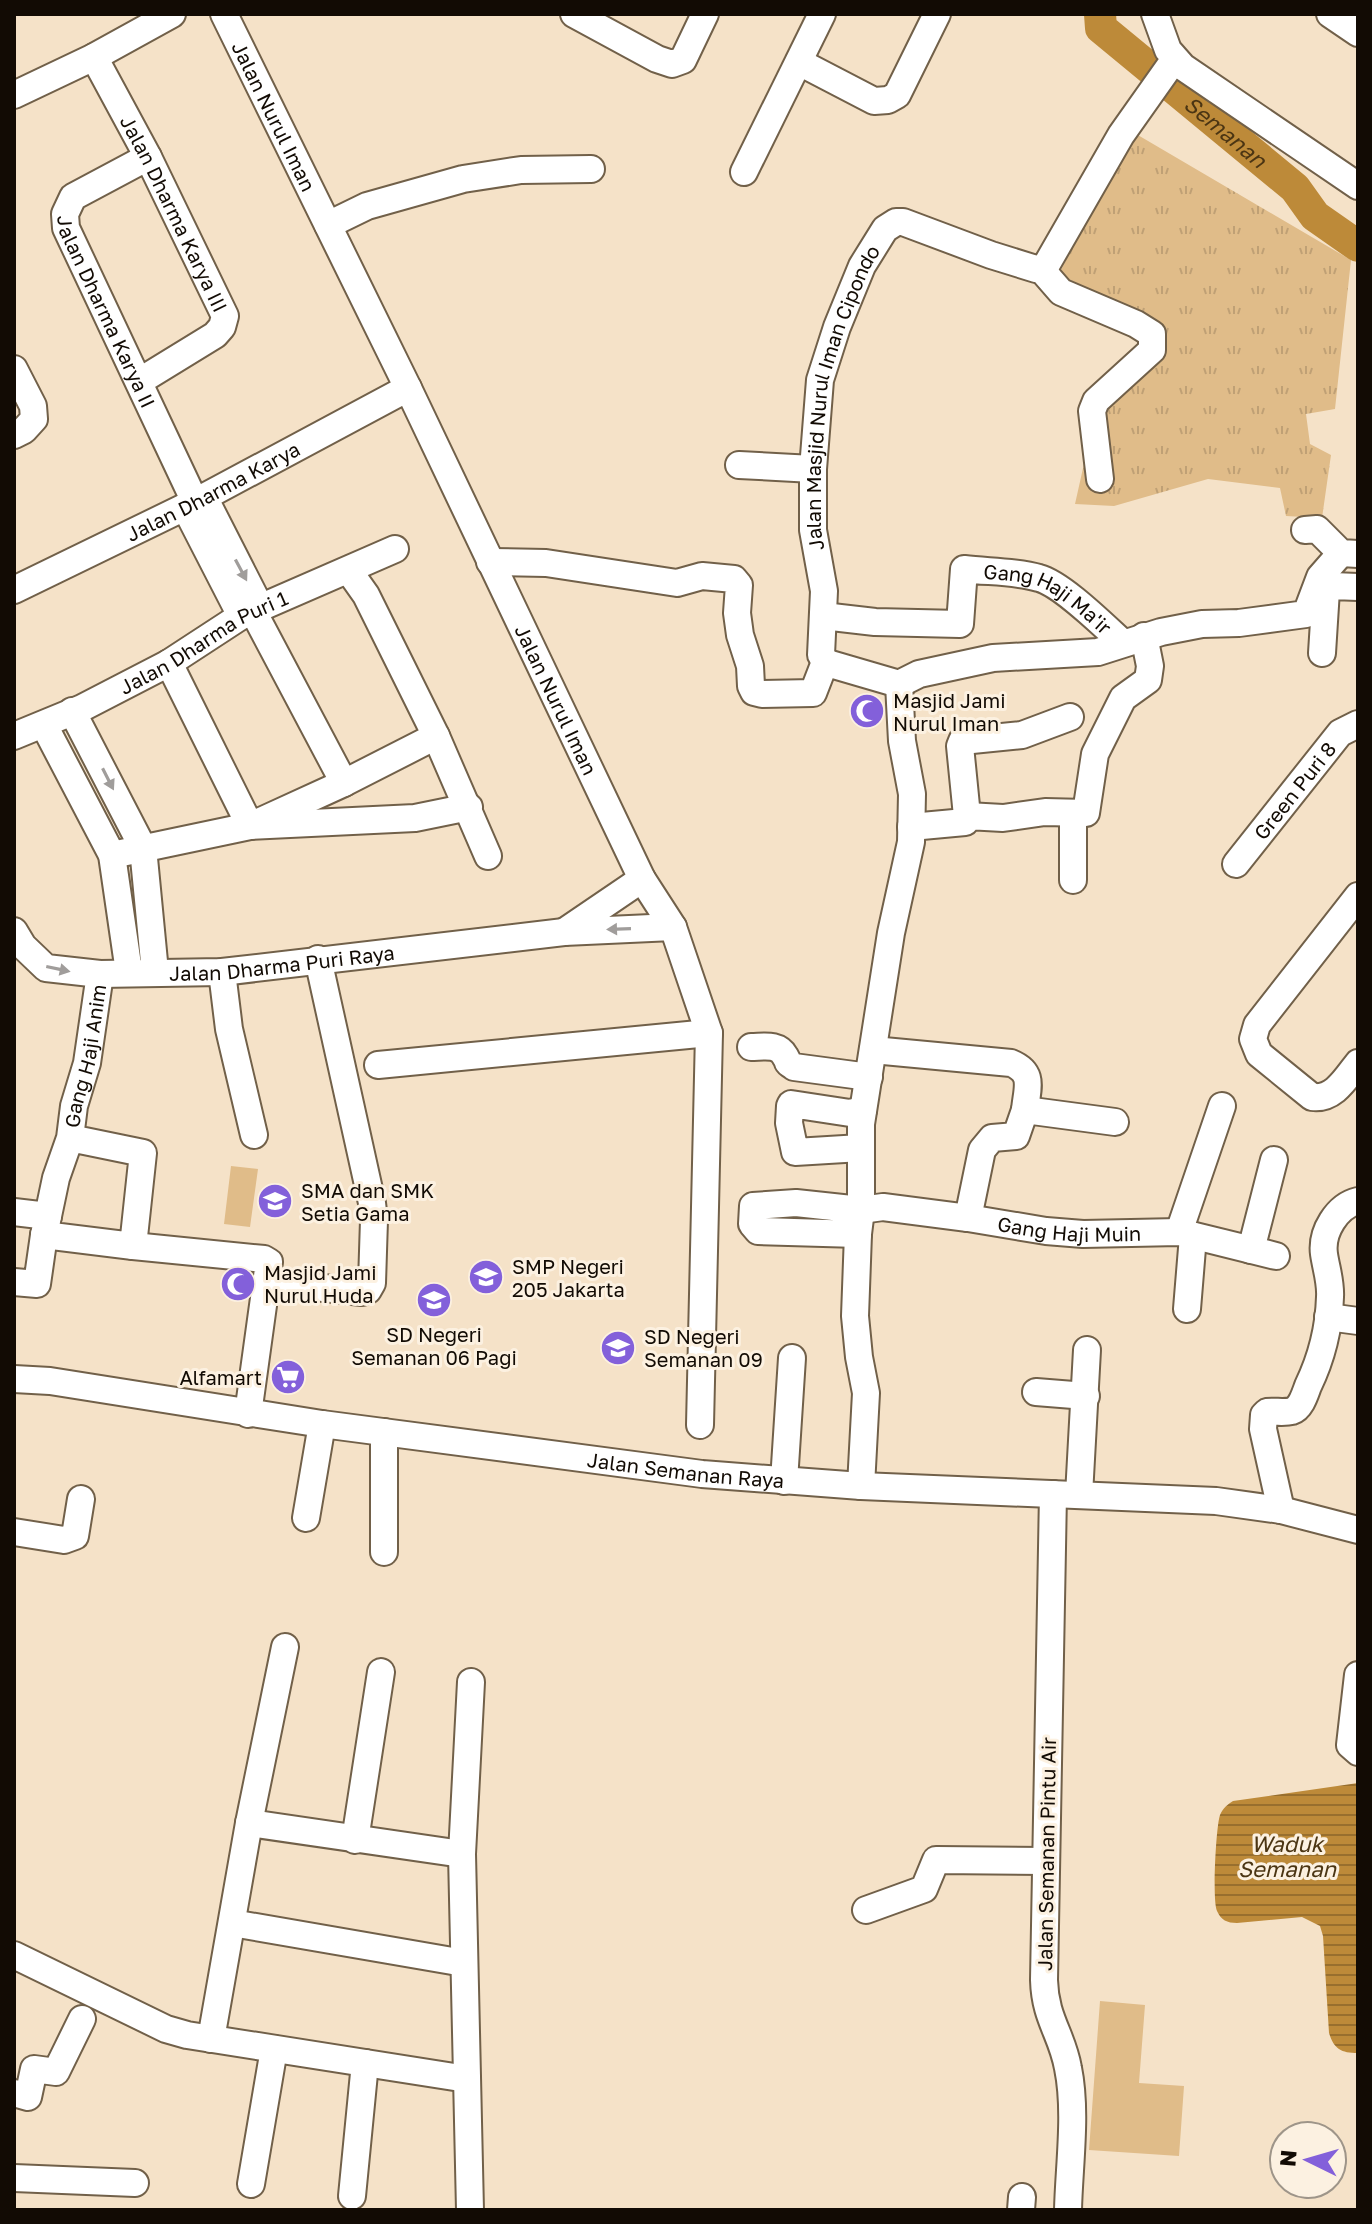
<svg xmlns="http://www.w3.org/2000/svg" width="1372" height="2224" viewBox="0 0 1372 2224" font-family="'Golos Text',sans-serif">
<defs>
<pattern id="grass-tufts" width="24" height="20" patternUnits="userSpaceOnUse" patternTransform="scale(2)"><rect width="24" height="20" fill="#e0bc89"/><path d="M3 7l-1-3M5 7V3M7 7l1-3M15 17l-1-3M17 17v-4M19 17l1-3" fill="none" stroke="#bfa075"/></pattern>
<pattern id="water-rules" width="6" height="5" patternUnits="userSpaceOnUse" patternTransform="scale(2)"><rect width="6" height="5" fill="#bd8a39"/><path d="M0 2.5h6" fill="none" stroke="#986f2e"/></pattern>
</defs>
<rect width="100%" height="100%" fill="#f5e2c8"/>
<!-- grass -->
<path fill="url(#grass-tufts)" d="M 1131,131 L 1351,260 L 1335,409 L 1306,414 L 1310,444 L 1331,455 L 1322,518 L 1286,516 L 1280,488 L 1208,479 L 1114,506 L 1075,504 L 1098,401 L 1162,328 L 1059,274 Z"/>
<!-- park -->
<path fill="#e0bc89" d="M 231,1166 L 258,1169 L 250,1227 L 224,1224 Z
M 1100,2001 L 1145,2005 L 1139,2083 L 1184,2086 L 1179,2156 L 1089,2150 Z"/>
<!-- water -->
<path fill="url(#water-rules)" d="M 1358,1783 L 1358,2053 C 1341,2053 1334,2049 1329,2033 L 1323,1936 L 1320,1926 L 1302,1917 L 1237,1923 C 1227,1923 1221,1920 1217,1911 C 1212,1901 1216,1826 1220,1815 C 1223,1808 1228,1804 1233,1801 Z"/>
<g fill="none" stroke-linecap="round" stroke-linejoin="round">
<!-- river -->
<path stroke="#bd8a39" stroke-width="32" id="s1" d="M 1100,14 L 1101,28 L 1295,188 L 1315,216 L 1358,246"/>
<!-- minor casing -->
<g stroke="#716049" stroke-width="30">
<g id="minor">
<path id="s2" d="M 224,14 L 408,388 L 642,879 L 673,927 L 709,1033 L 700,1425"/>
<path d="M 574,14 L 657,59 L 672,64 L 683,60 L 705,14"/>
<path d="M 1155,14 L 1168,50 L 1183,67 L 1358,186"/>
<path d="M 1330,14 L 1358,33"/>
<path id="s3" d="M 94,57 L 148,157 L 225,316 L 222,327 L 215,335 L 140,381"/>
<path d="M 799,62 L 874,101 L 888,100 L 897,95 L 937,14"/>
<path d="M 14,95 L 94,57 L 172,14"/>
<path id="s4" d="M 148,157 L 73,197 L 65,214 L 66,228 L 195,502"/>
<path d="M 744,172 L 822,14"/>
<path d="M 328,225 L 367,206 L 463,179 L 521,170 L 591,169"/>
<path d="M 1041,269 L 1061,292 L 1136,324 L 1152,334 L 1152,350 L 1096,401 L 1092,411 L 1100,479"/>
<path d="M 14,369 L 33,406 L 34,419 L 24,430 L 14,435"/>
<path d="M 739,465 L 813,469"/>
<path d="M 204,497 L 260,607"/>
<path d="M 185,507 L 241,616"/>
<path d="M 1305,530 L 1317,529 L 1341,553 L 1358,554"/>
<path d="M 490,562 L 546,563 L 677,583 L 702,576 L 734,579 L 739,585 L 737,613 L 740,635 L 750,666 L 751,686 L 754,692 L 762,694 L 813,693 L 825,662"/>
<path d="M 349,571 L 366,595 L 436,736 L 488,856"/>
<path id="s5" d="M 14,590 L 195,502 L 408,388"/>
<path d="M 253,611 L 344,783"/>
<path id="s6" d="M 823,616 L 875,622 L 960,624 L 964,569 C 988,572 1015,571 1039,578 C 1062,584 1104,626 1123,643"/>
<path d="M 1322,653 L 1326,590 L 1332,586 L 1358,587"/>
<path d="M 169,663 L 250,826 L 344,783 L 436,736"/>
<path id="s7" d="M 899,684 L 827,663 L 821,655 L 824,591 L 813,530 L 813,469 L 820,380 L 837,327 L 862,266 L 885,229 L 896,222 L 903,222 L 991,255 L 1036,269 L 1044,269 L 1121,135 L 1174,60"/>
<path d="M 899,684 L 919,674 L 993,658 L 1098,652 L 1161,632 L 1202,624 L 1239,623 L 1306,614 L 1320,577 L 1341,553"/>
<path d="M 72,711 L 143,848 L 155,972"/>
<path d="M 44,725 L 112,855 L 129,972"/>
<path id="s8" d="M 14,736 L 82,708 L 169,663 L 241,616 L 395,549"/>
<path d="M 1073,813 L 1073,880"/>
<path d="M 967,816 L 960,746 L 962,741 L 1022,735 L 1070,717"/>
<path d="M 911,827 L 965,822 L 967,816 L 1003,818 L 1045,812 L 1086,813 L 1095,754 L 1123,698 L 1148,680 L 1150,666 L 1144,636"/>
<path d="M 112,855 L 250,826 L 415,818 L 469,807"/>
<path id="s9" d="M 1236,864 L 1340,733 L 1358,724"/>
<path d="M 1358,896 L 1257,1025 L 1253,1039 L 1259,1054 L 1312,1097 C 1334,1100 1346,1078 1358,1063"/>
<path id="s10" d="M 14,931 L 23,946 L 46,968 L 100,974 L 222,972 L 564,932 L 673,927"/>
<path d="M 564,932 L 642,879"/>
<path d="M 222,972 L 229,1029 L 254,1135"/>
<path d="M 751,1047 C 763,1047 778,1043 785,1056 C 791,1066 784,1060 794,1067 L 869,1077"/>
<path d="M 873,1050 L 1011,1063 C 1035,1073 1027,1088 1025,1110"/>
<path d="M 378,1065 L 709,1033"/>
<path id="s11" d="M 70,1138 L 143,1153 L 133,1246 L 44,1235 L 56,1178 L 70,1138 L 74,1106 L 87,1063 L 100,974"/>
<path d="M 861,1148 L 795,1152 L 789,1123 L 790,1106 L 791,1104 L 850,1113 L 863,1110"/>
<path d="M 14,1212 L 48,1216"/>
<path d="M 968,1218 L 982,1150 L 992,1138 L 1016,1136 L 1025,1110 L 1115,1122"/>
<path d="M 1179,1232 L 1222,1106"/>
<path id="s12" d="M 858,1234 L 758,1231 L 752,1224 L 753,1206 L 796,1203 L 861,1210 L 883,1207 L 968,1218 L 1046,1231 L 1083,1234 L 1179,1232 L 1276,1256"/>
<path d="M 133,1246 L 264,1259 L 269,1262 L 248,1414"/>
<path d="M 1251,1250 L 1274,1160"/>
<path d="M 14,1282 L 37,1284 L 44,1235"/>
<path d="M 285,1284 L 362,1292 L 368,1290 L 372,1283 L 374,1220 L 372,1203 L 318,959"/>
<path d="M 1187,1309 L 1193,1236"/>
<path d="M 1328,1317 L 1358,1321"/>
<path id="s13" d="M 14,1379 L 50,1381 L 322,1424 L 702,1474 L 861,1486 L 1216,1501 L 1281,1510 L 1358,1530"/>
<path d="M 1036,1392 L 1086,1396"/>
<path d="M 784,1481 L 792,1358"/>
<path d="M 861,1486 L 866,1393 L 859,1357 L 855,1316 L 858,1234 L 861,1210 L 861,1124 L 891,933 L 911,842 L 912,794 L 902,741 L 899,684"/>
<path d="M 1053,1494 L 1044,1980 C 1045,2019 1062,2034 1068,2068 C 1077,2112 1069,2166 1068,2210"/>
<path d="M 1079,1495 L 1087,1350"/>
<path d="M 1281,1510 L 1263,1429 L 1264,1415 L 1267,1412 C 1275,1411 1284,1413 1292,1411 C 1301,1408 1305,1394 1308,1386 C 1322,1357 1329,1329 1330,1297 C 1331,1282 1326,1268 1324,1254 C 1321,1232 1337,1206 1358,1201"/>
<path d="M 306,1518 L 322,1424"/>
<path d="M 14,1532 L 64,1540 L 75,1536 L 81,1499"/>
<path d="M 384,1552 L 384,1432"/>
<path d="M 1358,1675 L 1350,1745 L 1358,1752"/>
<path d="M 249,1823 L 462,1854"/>
<path d="M 355,1840 L 381,1672"/>
<path d="M 866,1910 L 924,1889 L 936,1860 L 1046,1861"/>
<path d="M 232,1923 L 464,1963"/>
<path d="M 14,1955 L 166,2029 L 187,2035 L 467,2079"/>
<path d="M 211,2039 L 249,1823 L 285,1647"/>
<path d="M 14,2093 L 28,2097 L 34,2069 L 56,2072 L 82,2019"/>
<path d="M 14,2178 L 135,2183"/>
<path d="M 251,2184 L 274,2049"/>
<path d="M 352,2196 L 365,2063"/>
<path d="M 470,2210 L 462,1854 L 471,1682"/>
<path d="M 1021,2210 L 1022,2197"/>
</g>
</g>
<!-- minor -->
<use href="#minor" stroke="#fff" stroke-width="26"/>
</g>
<!-- one-way arrows -->
<defs><path id="oneway-solid" d="M-6-.8H1V-3.2L6.5 0L1 3.2V.8H-6Z" transform="scale(2)"/></defs>
<g fill="#a09d9b">
<use href="#oneway-solid" transform="translate(241 570) rotate(62)"/>
<use href="#oneway-solid" transform="translate(108 779) rotate(63)"/>
<use href="#oneway-solid" transform="translate(619 929) rotate(178)"/>
<use href="#oneway-solid" transform="translate(58 969) rotate(12)"/>
</g>
<!-- icons -->
<defs>
<g id="mosque-disc" transform="scale(1.8)"><circle r="9.5" fill="#8360da" stroke="#fcf1e1"/><path d="M3.5-4.9A6 6 0 1 0 3.5 4.9A5 5 0 1 1 3.5-4.9Z" fill="#fff"/></g>
<g id="school-disc" transform="scale(1.8)"><circle r="9.5" fill="#8360da" stroke="#fcf1e1"/><path d="M0-5L7-2L0 1L-7-2ZM-4 1L0 2.5L4 1V4Q0 6-4 4Z" fill="#fff"/></g>
<g id="supermarket-disc" transform="scale(1.8)"><circle r="9.5" fill="#8360da" stroke="#fcf1e1"/><path d="M-6-5.5h2.5l.6 2H6L4.5 2H-2.5L-4.4-4H-6ZM-1.5 3.2a1.3 1.3 0 1 0 .1 0ZM3 3.2a1.3 1.3 0 1 0 .1 0Z" fill="#fff"/></g>
</defs>
<g fill-rule="evenodd">
<use href="#mosque-disc" x="867" y="711"/>
<use href="#school-disc" x="275" y="1201"/>
<use href="#school-disc" x="486" y="1277"/>
<use href="#mosque-disc" x="238" y="1284"/>
<use href="#school-disc" x="434" y="1300"/>
<use href="#school-disc" x="618" y="1348"/>
<use href="#supermarket-disc" x="288" y="1377"/>
</g>
<g text-anchor="middle" dominant-baseline="central" stroke-width="6" stroke-linejoin="round" paint-order="stroke">
<!-- street labels -->
<g font-size="20" fill="#120b04" stroke="#fcf1e1">
<text stroke="none"><textPath href="#s2" startOffset="114">Jalan Nurul Iman</textPath></text>
<text stroke="none"><textPath href="#s3" startOffset="176">Jalan Dharma Karya III</textPath></text>
<text stroke="none"><textPath href="#s4" startOffset="210">Jalan Dharma Karya II</textPath></text>
<text stroke="none"><textPath href="#s7" startOffset="348">Jalan Masjid Nurul Iman Cipondo</textPath></text>
<text stroke="none"><textPath href="#s5" startOffset="222">Jalan Dharma Karya</textPath></text>
<text stroke="none"><textPath href="#s6" startOffset="284">Gang Haji Ma'ir</textPath></text>
<text stroke="none"><textPath href="#s8" startOffset="212">Jalan Dharma Puri 1</textPath></text>
<text stroke="none"><textPath href="#s2" startOffset="762">Jalan Nurul Iman</textPath></text>
<text stroke="none"><textPath href="#s9" startOffset="94">Green Puri 8</textPath></text>
<text stroke="none"><textPath href="#s10" startOffset="286">Jalan Dharma Puri Raya</textPath></text>
<text stroke="none"><textPath href="#s11" startOffset="442">Gang Haji Anim</textPath></text>
<text stroke="none"><textPath href="#s12" startOffset="446">Gang Haji Muin</textPath></text>
<text stroke="none"><textPath href="#s13" startOffset="678">Jalan Semanan Raya</textPath></text>
<text transform="translate(1046 1854) rotate(-89)">Jalan Semanan Pintu Air</text>
</g>
<!-- poi labels -->
<g font-size="20" fill="#120b04" stroke="#fcf1e1" text-anchor="start">
<text x="893" y="700">Masjid Jami<tspan x="893" dy="23">Nurul Iman</tspan></text>
<text x="301" y="1190">SMA dan SMK<tspan x="301" dy="23">Setia Gama</tspan></text>
<text x="512" y="1266">SMP Negeri<tspan x="512" dy="23">205 Jakarta</tspan></text>
<text x="264" y="1272">Masjid Jami<tspan x="264" dy="23">Nurul Huda</tspan></text>
<text x="434" y="1334" text-anchor="middle">SD Negeri<tspan x="434" dy="23">Semanan 06 Pagi</tspan></text>
<text x="644" y="1336">SD Negeri<tspan x="644" dy="23">Semanan 09</tspan></text>
<text x="262" y="1377" text-anchor="end">Alfamart</text>
</g>
<!-- water labels -->
<g font-size="22" font-style="italic" fill="#4b3513" stroke="#fcf1e1">
<text stroke="none"><textPath href="#s1" startOffset="176">Semanan</textPath></text>
<text x="1287" y="1843">Waduk<tspan x="1287" dy="25">Semanan</tspan></text>
</g>
</g>
<!-- border -->
<rect width="1372" height="2224" fill="none" stroke="#120b04" stroke-width="32"/>
<!-- north arrow -->
<g transform="translate(1308 2160) rotate(275)"><circle r="38" fill="#fcf1e1" stroke="#9e9589" stroke-width="2"/>
<path d="M0-6L14 30L0 20L-14 30Z" fill="#8360da"/>
<text y="-12" font-size="22" font-weight="bold" text-anchor="middle" fill="#120b04">N</text>
</g>
</svg>
